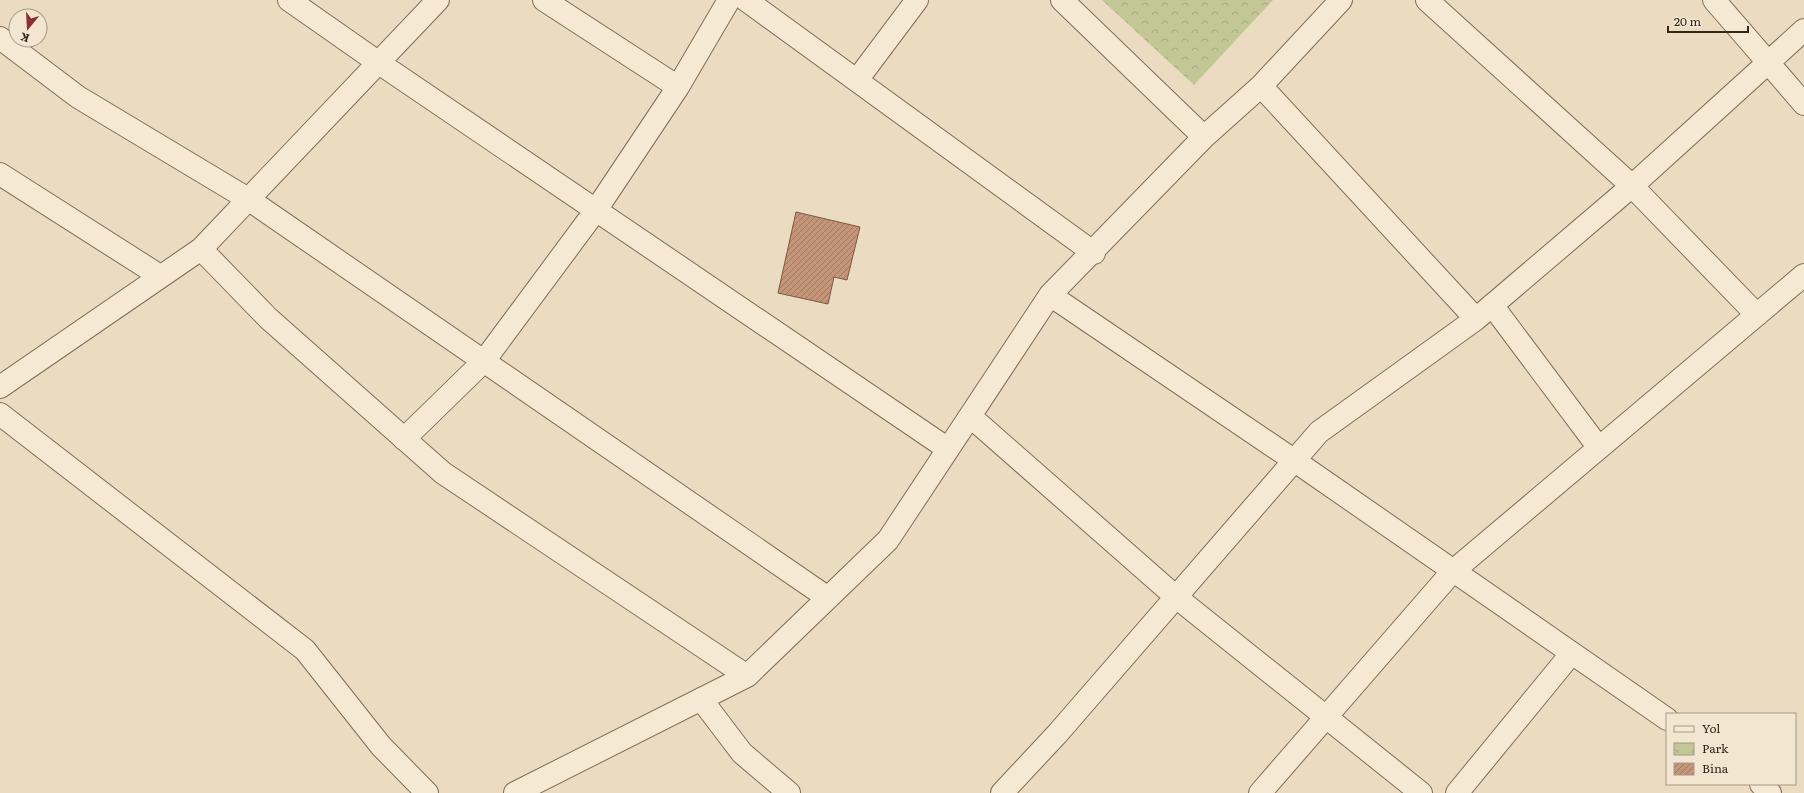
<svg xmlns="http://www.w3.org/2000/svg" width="1804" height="793" viewBox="0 0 1804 793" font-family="Literata,serif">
<defs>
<pattern id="park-crowns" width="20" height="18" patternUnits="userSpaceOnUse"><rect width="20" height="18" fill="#c3c796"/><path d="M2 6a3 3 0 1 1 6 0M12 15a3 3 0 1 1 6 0" fill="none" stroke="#a8ab81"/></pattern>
<pattern id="building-hatch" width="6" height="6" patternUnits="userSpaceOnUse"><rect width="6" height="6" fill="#c59579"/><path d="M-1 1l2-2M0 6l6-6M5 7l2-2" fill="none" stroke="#a17963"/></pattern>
</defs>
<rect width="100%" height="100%" fill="#eadbc1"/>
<!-- park -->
<path fill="url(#park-crowns)" d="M 1102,0 L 1273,0 L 1194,85 Z"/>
<!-- building -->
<path fill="url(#building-hatch)" stroke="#7f5742" d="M 796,212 L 860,227 L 847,280 L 834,277 L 828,304 L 778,293 Z"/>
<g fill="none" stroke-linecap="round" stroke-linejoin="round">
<!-- minor casing -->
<g stroke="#816d5a" stroke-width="24">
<path id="minor" d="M 289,0 L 379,63 L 948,449
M 544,0 L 678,87
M 746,0 L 1094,253
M 1062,0 L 1204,137
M 1427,0 L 1632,186 L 1757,315
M 1714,0 L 1804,104
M 0,38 L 78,97 L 248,199 L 828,598
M 857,80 L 917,0
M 1261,86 L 1476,319
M 0,174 L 160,276
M 201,249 L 268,318 L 443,473 L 747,676
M 1050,295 L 1295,461 L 1667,719
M 1492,305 L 1599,448
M 0,387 L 201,249 L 438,0
M 0,414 L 305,650 L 381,746 L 427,793
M 970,416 L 1176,597 L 1421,793
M 404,439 L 484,361 L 596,210 L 678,87 L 729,0
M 701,699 L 742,753 L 789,793
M 1761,784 L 1770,793
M 515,793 L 747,676 L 888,540 L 1050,295 L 1204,137 L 1261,86 L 1341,0
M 1002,793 L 1058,733 L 1319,432 L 1476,319 L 1632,186 L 1804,30
M 1260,793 L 1452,572 L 1804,275
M 1457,793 L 1571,654"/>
</g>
<!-- minor -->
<use href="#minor" stroke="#f5e9d3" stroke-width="22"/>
</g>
<!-- legend -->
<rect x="1666" y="713" width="130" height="72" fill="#f2e6d0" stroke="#a59988"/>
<rect x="1674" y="726" width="20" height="6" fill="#f5e9d3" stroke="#a59988"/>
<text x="1702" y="733" font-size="12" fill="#32261d">Yol</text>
<rect x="1674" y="743" width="20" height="12" fill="url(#park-crowns)" stroke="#a59988"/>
<text x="1702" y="753" font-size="12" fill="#32261d">Park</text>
<rect x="1674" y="763" width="20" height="12" fill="url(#building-hatch)" stroke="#a59988"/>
<text x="1702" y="773" font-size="12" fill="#32261d">Bina</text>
<!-- north arrow -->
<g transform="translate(28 28) rotate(198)"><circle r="19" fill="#f2e6d0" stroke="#a59988"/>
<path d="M0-3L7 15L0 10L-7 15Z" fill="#8b2f34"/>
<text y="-6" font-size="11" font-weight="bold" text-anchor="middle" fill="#32261d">K</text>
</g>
<!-- scale -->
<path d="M1668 26v6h80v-6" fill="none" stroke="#32261d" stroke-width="2"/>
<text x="1674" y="26" font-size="12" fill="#32261d" stroke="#f2e6d0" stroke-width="3" paint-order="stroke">20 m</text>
</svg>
